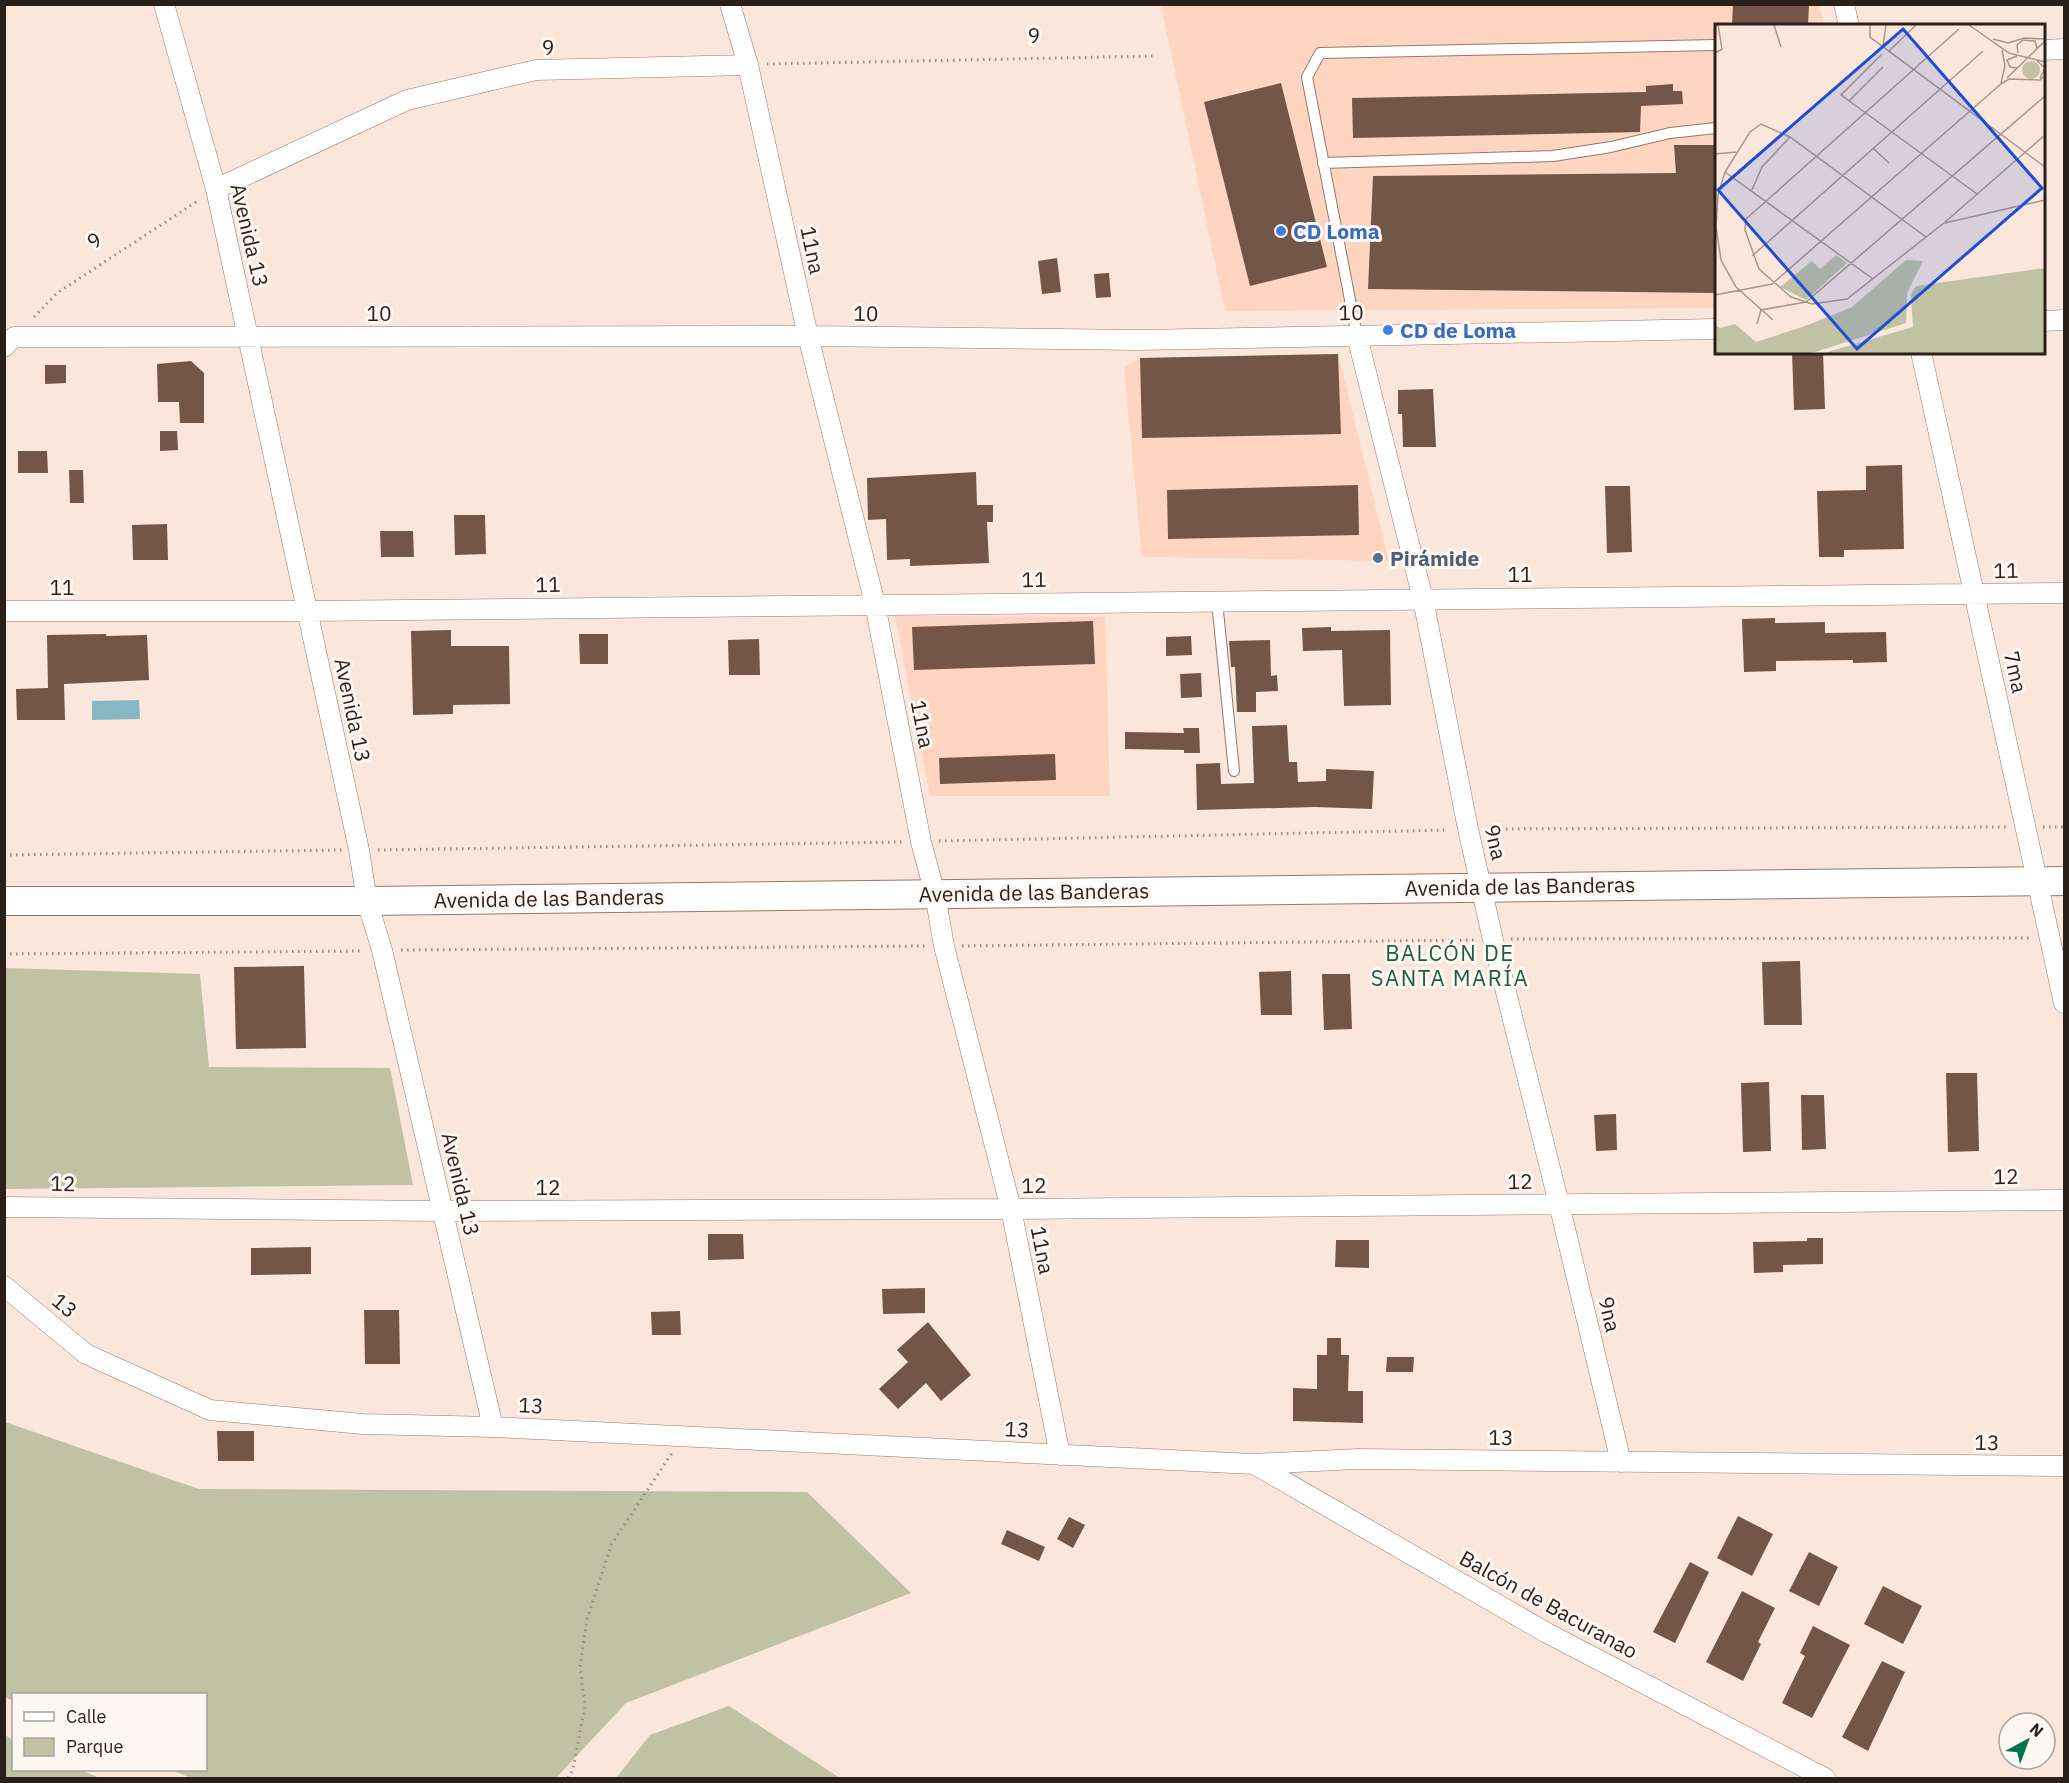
<svg xmlns="http://www.w3.org/2000/svg" width="2069" height="1783" viewBox="0 0 2069 1783" font-family="'IBM Plex Sans',sans-serif">
<rect width="100%" height="100%" fill="#fbe6dc"/>
<!-- built -->
<path fill="#fed5c0" d="M 1819,4 L 1824,25 L 1716,26 L 1716,308 L 1225,311 L 1161,5 Z
M 1338,354 L 1389,561 L 1142,557 L 1124,368 L 1140,358 Z
M 895,616 L 1105,617 L 1110,796 L 930,796 Z"/>
<!-- green -->
<path fill="#c0c2a3" d="M 5,968 L 200,974 L 209,1067 L 390,1068 L 413,1185 L 5,1189 Z
M 5,1422 L 199,1489 L 807,1492 L 911,1593 L 626,1703 L 556,1778 L 191,1778 L 171,1770 L 206,1770 L 206,1694 L 14,1694 L 13,1701 L 5,1697 Z
M 729,1706 L 840,1778 L 616,1778 L 650,1735 Z
M 5,1735 L 13,1740 L 14,1770 L 80,1770 L 100,1778 L 5,1778 Z"/>
<!-- water -->
<path fill="#87b7c5" d="M 139,700 L 140,719 L 92,720 L 92,701 Z"/>
<!-- building -->
<path fill="#735647" d="M 1733,4 L 1809,4 L 1808,26 L 1732,25 Z
M 1281,83 L 1327,267 L 1250,286 L 1204,102 Z
M 1673,84 L 1673,91 L 1682,91 L 1683,104 L 1641,106 L 1640,132 L 1353,138 L 1352,98 L 1646,92 L 1646,86 Z
M 1674,145 L 1716,145 L 1716,293 L 1368,289 L 1373,176 L 1676,173 Z
M 1057,258 L 1061,292 L 1042,294 L 1038,261 Z
M 1109,273 L 1111,297 L 1096,298 L 1094,274 Z
M 1792,352 L 1823,352 L 1825,409 L 1794,410 Z
M 1338,354 L 1341,434 L 1142,438 L 1140,358 Z
M 191,361 L 204,373 L 204,423 L 180,423 L 179,402 L 158,402 L 157,364 Z
M 45,365 L 66,365 L 66,383 L 45,384 Z
M 1433,389 L 1436,447 L 1403,447 L 1402,414 L 1398,414 L 1398,390 Z
M 160,431 L 177,431 L 178,450 L 160,451 Z
M 18,451 L 47,451 L 48,473 L 18,473 Z
M 1902,465 L 1904,549 L 1844,550 L 1844,557 L 1819,557 L 1817,491 L 1866,490 L 1866,466 Z
M 69,470 L 83,470 L 84,503 L 70,503 Z
M 976,472 L 977,505 L 993,505 L 993,522 L 987,522 L 989,563 L 910,566 L 910,559 L 887,560 L 886,519 L 868,520 L 867,478 Z
M 1358,485 L 1359,535 L 1168,539 L 1167,490 Z
M 1605,486 L 1630,486 L 1632,552 L 1607,553 Z
M 454,515 L 485,515 L 486,554 L 455,555 Z
M 167,524 L 168,560 L 133,560 L 132,525 Z
M 380,531 L 413,531 L 414,557 L 381,557 Z
M 1775,618 L 1775,623 L 1825,622 L 1825,633 L 1886,632 L 1887,662 L 1853,663 L 1853,660 L 1776,661 L 1776,671 L 1744,672 L 1742,619 Z
M 1093,621 L 1095,664 L 914,670 L 912,627 Z
M 1331,627 L 1331,631 L 1390,630 L 1391,705 L 1344,706 L 1342,650 L 1303,651 L 1302,628 Z
M 451,630 L 451,646 L 509,646 L 510,704 L 453,705 L 453,714 L 413,715 L 411,631 Z
M 106,634 L 106,636 L 147,635 L 149,680 L 64,684 L 65,720 L 17,720 L 16,689 L 48,688 L 47,635 Z
M 579,634 L 608,634 L 608,664 L 580,664 Z
M 1191,636 L 1192,655 L 1166,656 L 1166,637 Z
M 759,639 L 760,675 L 729,675 L 728,640 Z
M 1270,640 L 1271,676 L 1277,675 L 1278,691 L 1256,692 L 1256,712 L 1237,712 L 1235,667 L 1231,667 L 1229,641 Z
M 1201,673 L 1202,697 L 1181,698 L 1180,674 Z
M 1287,725 L 1289,762 L 1297,762 L 1298,782 L 1326,781 L 1326,769 L 1374,771 L 1372,809 L 1315,807 L 1197,810 L 1196,764 L 1220,763 L 1221,784 L 1254,783 L 1252,726 Z
M 1183,728 L 1199,728 L 1200,753 L 1184,753 L 1184,750 L 1125,749 L 1125,732 L 1184,733 Z
M 1055,754 L 1056,780 L 940,784 L 939,758 Z
M 1800,961 L 1802,1025 L 1764,1025 L 1762,962 Z
M 304,966 L 306,1048 L 236,1049 L 234,967 Z
M 1291,971 L 1292,1015 L 1261,1015 L 1259,972 Z
M 1322,974 L 1350,974 L 1352,1029 L 1324,1030 Z
M 1946,1073 L 1977,1073 L 1979,1151 L 1948,1152 Z
M 1769,1082 L 1771,1151 L 1743,1152 L 1741,1083 Z
M 1801,1095 L 1824,1095 L 1826,1149 L 1802,1150 Z
M 1616,1114 L 1617,1150 L 1596,1151 L 1594,1115 Z
M 708,1234 L 743,1234 L 744,1259 L 708,1260 Z
M 1807,1238 L 1823,1238 L 1823,1264 L 1783,1265 L 1783,1272 L 1754,1273 L 1753,1242 L 1807,1241 Z
M 1336,1240 L 1369,1240 L 1369,1268 L 1335,1267 Z
M 311,1247 L 311,1274 L 251,1275 L 251,1248 Z
M 925,1288 L 925,1313 L 883,1314 L 882,1289 Z
M 364,1310 L 399,1310 L 400,1364 L 365,1364 Z
M 680,1311 L 681,1335 L 652,1335 L 651,1312 Z
M 928,1322 L 971,1375 L 941,1401 L 926,1383 L 898,1409 L 879,1389 L 908,1362 L 897,1350 Z
M 1327,1338 L 1341,1338 L 1341,1355 L 1349,1355 L 1348,1391 L 1363,1391 L 1363,1423 L 1293,1421 L 1293,1388 L 1317,1389 L 1317,1355 L 1327,1355 Z
M 1387,1357 L 1414,1357 L 1413,1372 L 1386,1372 Z
M 217,1431 L 254,1431 L 254,1461 L 218,1461 Z
M 1738,1516 L 1773,1534 L 1752,1576 L 1717,1558 Z
M 1069,1517 L 1085,1525 L 1073,1548 L 1057,1539 Z
M 1007,1530 L 1045,1547 L 1039,1561 L 1001,1544 Z
M 1809,1552 L 1838,1567 L 1819,1606 L 1789,1591 Z
M 1690,1562 L 1709,1572 L 1675,1643 L 1653,1632 Z
M 1883,1586 L 1922,1606 L 1903,1644 L 1864,1624 Z
M 1742,1591 L 1775,1608 L 1758,1642 L 1761,1644 L 1743,1681 L 1706,1662 Z
M 1813,1626 L 1850,1645 L 1812,1718 L 1782,1703 L 1805,1656 L 1800,1653 Z
M 1882,1661 L 1905,1672 L 1868,1751 L 1842,1737 Z"/>
<g fill="none" stroke-linecap="round" stroke-linejoin="round">
<!-- lane casing -->
<g stroke="#967868" stroke-width="12">
<path id="lane" d="M 1323,163 L 1553,156 L 1611,147 L 1670,133 L 1716,128
M 1357,336 L 1307,77 L 1320,53 L 1716,45
M 1217,601 L 1234,771"/>
</g>
<!-- street casing -->
<g stroke="#967868" stroke-width="21">
<path id="street" d="M 164,4 L 216,189 L 359,850 L 367,901 L 382,950 L 493,1427
M 730,4 L 748,65 L 808,336 L 875,604 L 921,842 L 935,894 L 944,946 L 1011,1209 L 1060,1455
M 1844,4 L 1849,26
M 2044,50 L 2064,49
M 216,189 L 407,100 L 536,70 L 748,65
M 2044,321 L 2064,320
M 1357,336 L 1423,599 L 1468,829 L 1493,940 L 1559,1204 L 1621,1462
M 4,347 L 14,337 L 808,336 L 1139,340 L 1716,329
M 1921,352 L 2064,1003
M 4,611 L 307,611 L 2064,593
M 4,1207 L 442,1211 L 1011,1209 L 2064,1200
M 4,1286 L 86,1354 L 210,1410 L 363,1424 L 493,1427 L 1254,1464 L 1358,1459 L 2064,1466
M 1254,1464 L 1547,1633 L 1825,1778"/>
</g>
<!-- secondary casing -->
<g stroke="#967868" stroke-width="30">
<path id="secondary" d="M 4,901 L 367,901 L 2064,881"/>
</g>
<!-- path -->
<path stroke="#9a8981" stroke-width="3" stroke-dasharray="1.5 4.5" stroke-linecap="butt" d="M 767,64 L 1155,56
M 34,317 L 57,293 L 199,200
M 2043,827 L 2064,827
M 1488,829 L 2006,827
M 939,841 L 1448,830
M 378,850 L 903,842
M 4,855 L 342,850
M 1511,939 L 2030,938
M 962,946 L 1475,940
M 401,950 L 926,946
M 4,954 L 362,951
M 568,1778 L 573,1769 L 585,1706 L 580,1667 L 587,1619 L 611,1545 L 672,1453"/>
<!-- lane -->
<use href="#lane" stroke="#fff" stroke-width="10"/>
<!-- street -->
<use href="#street" stroke="#fff" stroke-width="20"/>
<!-- secondary -->
<use href="#secondary" stroke="#fff" stroke-width="28"/>
</g>
<!-- markers -->
<g fill="#3f7fe0" stroke="#fef7f3" stroke-width="2">
<circle cx="1281" cy="231" r="6"/>
<circle cx="1388" cy="330" r="6"/>
</g>
<circle fill="#5c6f8a" stroke="#fef7f3" stroke-width="2" cx="1378" cy="558" r="6"/>
<g text-anchor="middle" dominant-baseline="central" stroke-width="6" stroke-linejoin="round" paint-order="stroke">
<!-- street labels -->
<g font-size="21" fill="#2b1f19" stroke="#fef7f3">
<text transform="translate(1034 35) rotate(-1)">9</text>
<text transform="translate(548 47) rotate(-3)">9</text>
<text transform="translate(250 235) rotate(77)">Avenida 13</text>
<text transform="translate(94 240) rotate(-33)">9</text>
<text transform="translate(813 250) rotate(78)">11na</text>
<text transform="translate(1351 312) rotate(-1)">10</text>
<text x="379" y="313">10</text>
<text transform="translate(866 313) rotate(1)">10</text>
<text transform="translate(2006 570) rotate(-1)">11</text>
<text x="1520" y="574">11</text>
<text transform="translate(1034 579) rotate(-1)">11</text>
<text transform="translate(548 584) rotate(-1)">11</text>
<text x="62" y="587">11</text>
<text transform="translate(2016 672) rotate(78)">7ma</text>
<text transform="translate(353 710) rotate(78)">Avenida 13</text>
<text transform="translate(923 724) rotate(79)">11na</text>
<text transform="translate(1496 842) rotate(77)">9na</text>
<text transform="translate(1520 886) rotate(-1)">Avenida de las Banderas</text>
<text transform="translate(1034 892) rotate(-1)">Avenida de las Banderas</text>
<text transform="translate(549 898) rotate(-1)">Avenida de las Banderas</text>
<text transform="translate(2006 1176) rotate(-1)">12</text>
<text transform="translate(1520 1181) rotate(-1)">12</text>
<text transform="translate(63 1183) rotate(1)">12</text>
<text transform="translate(461 1184) rotate(77)">Avenida 13</text>
<text transform="translate(1034 1185) rotate(-1)">12</text>
<text x="548" y="1187">12</text>
<text transform="translate(1043 1250) rotate(79)">11na</text>
<text transform="translate(65 1305) rotate(40)">13</text>
<text transform="translate(1610 1314) rotate(77)">9na</text>
<text transform="translate(531 1405) rotate(3)">13</text>
<text transform="translate(1017 1429) rotate(3)">13</text>
<text transform="translate(1501 1437) rotate(1)">13</text>
<text transform="translate(1987 1442) rotate(1)">13</text>
<text transform="translate(1549 1604) rotate(29)">Balcón de Bacuranao</text>
</g>
<!-- shop labels -->
<g font-size="21" font-weight="bold" fill="#366cbe" stroke="#fef7f3" text-anchor="start">
<text x="1293" y="231">CD Loma</text>
<text x="1400" y="330">CD de Loma</text>
</g>
<!-- service labels -->
<g font-size="21" font-weight="bold" fill="#4e5e75" stroke="#fef7f3" text-anchor="start">
<text x="1390" y="558">Pirámide</text>
</g>
<!-- neighbourhood labels -->
<g font-size="22" letter-spacing="1.5" fill="#1c5d42" stroke="#fef7f3">
<text x="1450" y="952">BALCÓN DE<tspan x="1450" dy="25">SANTA MARÍA</tspan></text>
</g>
</g>
<!-- overview -->
<g transform="translate(1715 24)">
<rect width="330" height="330" fill="#fbe6dc"/>
<path d="M307 46a9 9 0 1 1 18 0a9 9 0 1 1-18 0ZM 121,231 L 132,239 L 91,276 L 65,263 L 97,237 L 105,245 ZM 191,236 L 208,237 L 192,269 L 191,299 L 97,329 L 1,329 L 0,301 L 5,304 L 20,300 L 41,318 L 93,301 L 137,283 ZM 330,244 L 330,329 L 109,329 L 198,303 L 196,270 L 201,262 Z" fill="#c0c2a3"/>
<path fill="none" stroke="#a8968e" stroke-width="1.5" d="M 59,1 L 66,23M 155,1 L 155,13 L 330,143M 254,1 L 294,29 L 330,38M 244,5 L 31,195 L 30,206 L 44,245 L 76,273 L 97,280 L 132,275 L 229,199 L 330,111M 278,15 L 293,19 L 309,14 L 330,15M 168,22 L 171,1M 174,27 L 201,1M 0,29 L 7,25 L 3,1M 303,29 L 302,21 L 308,16 L 320,17 L 322,24M 167,30 L 126,71 L 262,170M 302,32 L 292,36 L 295,43 L 302,44M 322,37 L 330,44 L 325,54M 292,54 L 330,17M 286,59 L 290,42 L 287,26M 286,60 L 294,55 L 325,56 L 330,51M 134,77 L 168,43M 159,125 L 174,139M 0,130 L 21,128M 10,148 L 158,255M 37,166 L 47,143 L 75,113M 230,199 L 330,176M 37,232 L 268,27M 0,271 L 57,260 L 287,59M 58,296 L 21,263 L 6,236 L 1,203 L 3,171 L 10,148 L 35,108 L 46,100 L 75,113 L 211,213M 42,300 L 46,286 L 91,278 L 330,72"/>
<path fill="#1d4ed8" fill-opacity="0.15" stroke="#1d4ed8" stroke-width="3" d="M 188,5 L 327,164 L 142,325 L 3,166 Z"/>
<rect width="330" height="330" fill="none" stroke="#2b1f19" stroke-width="3"/>
</g>
<!-- border -->
<rect width="2069" height="1783" fill="none" stroke="#2b1f19" stroke-width="12"/>
<!-- legend -->
<rect x="12" y="1693" width="195" height="78" fill="#fef7f3" stroke="#aaa19c" stroke-width="1.5"/>
<rect x="24" y="1712" width="30" height="9" fill="#ffffff" stroke="#aaa19c" stroke-width="1.5"/>
<text x="66" y="1723" font-size="18" fill="#2b1f19">Calle</text>
<rect x="24" y="1738" width="30" height="18" fill="#c0c2a3" stroke="#aaa19c" stroke-width="1.5"/>
<text x="66" y="1753" font-size="18" fill="#2b1f19">Parque</text>
<!-- north arrow -->
<g transform="translate(2027 1741) rotate(41)"><circle r="28" fill="#fef7f3" stroke="#aaa19c" stroke-width="1.5"/>
<path d="M0-4.5L10 22L0 15L-10 22Z" fill="#03744e"/>
<text y="-9" font-size="16" font-weight="bold" text-anchor="middle" fill="#2b1f19">N</text>
</g>
</svg>
